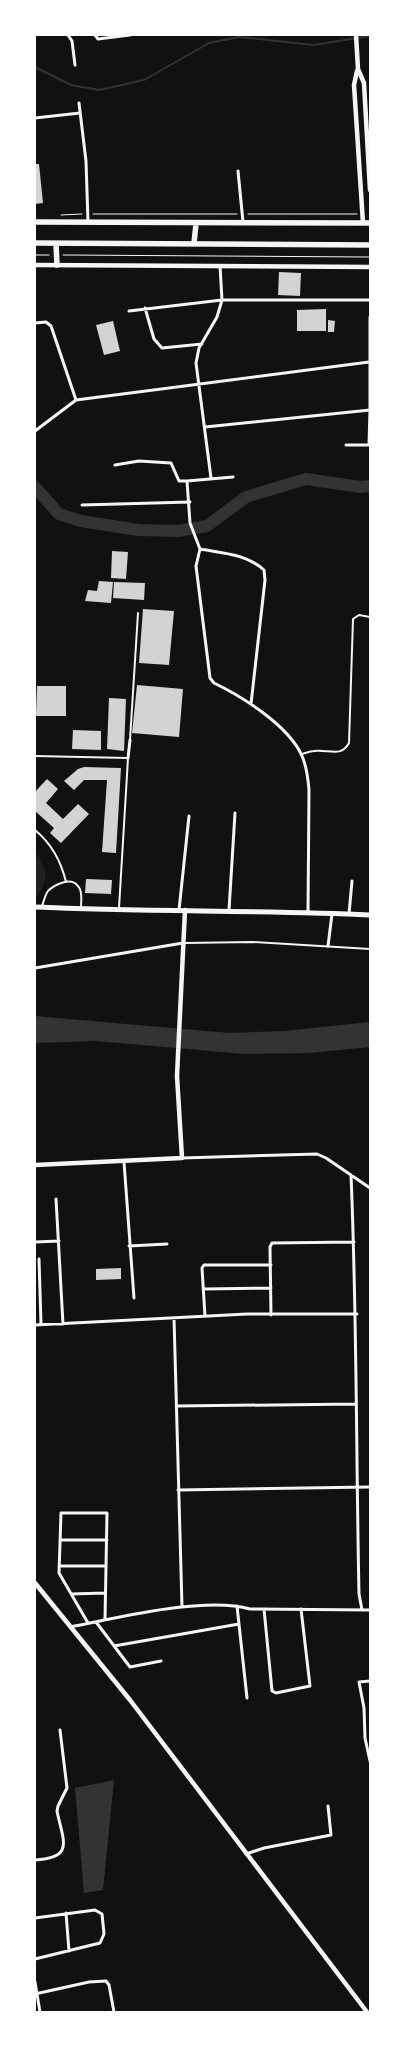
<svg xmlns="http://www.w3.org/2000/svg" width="405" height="2047" viewBox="0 0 405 2047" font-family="Merriweather,serif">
<rect width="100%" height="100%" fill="#111"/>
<!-- green -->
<path fill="#202020" d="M 35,851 C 48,870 49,879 36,898 Z"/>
<!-- water -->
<path fill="#333" d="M 35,1016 L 229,1033 L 284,1031 L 370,1022 L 370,1047 L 310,1053 L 245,1054 L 95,1041 L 35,1043 Z
M 114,1780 L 103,1890 L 84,1893 L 75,1788 Z"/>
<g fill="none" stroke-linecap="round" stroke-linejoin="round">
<!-- stream -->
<path stroke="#333" stroke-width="2" d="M 35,67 L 71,85 L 99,90 L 144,80 L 209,43 L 239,37 L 314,45 L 370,36"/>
<!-- river -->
<path stroke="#333" stroke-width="12" d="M 35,487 L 59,514 L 81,521 L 138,530 L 178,531 L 207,526 L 246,497 L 306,479 L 360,487 L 370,486"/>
</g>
<!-- building -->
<path fill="#d3d3d3" d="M 35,164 L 39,164 L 43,203 L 35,204 Z
M 279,272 L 301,273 L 300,296 L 278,295 Z
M 326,309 L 326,331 L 297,331 L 297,310 Z
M 328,320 L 335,321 L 334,332 L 328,332 Z
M 113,321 L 120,351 L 104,355 L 96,325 Z
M 112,551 L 128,552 L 126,579 L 111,578 Z
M 99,581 L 113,582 L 111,603 L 85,601 L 88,590 L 97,591 Z
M 114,582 L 145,583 L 144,600 L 113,598 Z
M 143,609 L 174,611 L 169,665 L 139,663 Z
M 137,685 L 183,689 L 179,737 L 132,733 Z
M 37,686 L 66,686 L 66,716 L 36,716 Z
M 109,698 L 126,699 L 124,751 L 107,749 Z
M 73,730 L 101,731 L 101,750 L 72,749 Z
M 84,767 L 121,768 L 116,853 L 102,852 L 107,780 L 84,780 L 74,790 L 64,781 L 78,769 Z
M 47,779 L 58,789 L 46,803 L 63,819 L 78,804 L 89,814 L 61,843 L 50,833 L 54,828 L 35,811 L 35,792 Z
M 86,879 L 112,880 L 111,894 L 85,893 Z
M 121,1268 L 121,1279 L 96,1280 L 96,1269 Z"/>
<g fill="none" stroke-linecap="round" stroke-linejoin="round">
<!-- path -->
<path stroke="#f5f5f5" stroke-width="1" d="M 93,214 L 237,214
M 248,214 L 357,214
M 61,215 L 82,214
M 35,255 L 49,255
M 63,255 L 370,257"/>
<!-- service -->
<path stroke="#f5f5f5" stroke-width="2" d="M 130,740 L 138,613
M 302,754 C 306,753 310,751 314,751 C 328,749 341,758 349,743 L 353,619 L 359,615 L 370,617
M 35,756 L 128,758 L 119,908
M 35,830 C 52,844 61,861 66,882
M 42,906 C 44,901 45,895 48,891 C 54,885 70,877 77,885 C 83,890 81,901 81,908
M 185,943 L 252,942 L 370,949"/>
<!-- minor -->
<path stroke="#f5f5f5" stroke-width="3" d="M 68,35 L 72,41 L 75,65
M 95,35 L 98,39 L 130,35
M 79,103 L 86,161 L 88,222
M 35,118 L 80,113
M 238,171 L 243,222
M 145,308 L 154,339 L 162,348 L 202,344
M 129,311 L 222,300 L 370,300
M 370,317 L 370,409
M 35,323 L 46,322 L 51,326 L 76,400
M 205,427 L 370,410
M 35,431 L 76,400 L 369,362
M 346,445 L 369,445
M 369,445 L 370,410
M 115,465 L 139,461 L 171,463 L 179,481 L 187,481
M 233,477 L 187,481 L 190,523 L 200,549 L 196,566 L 210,678 L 214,683 C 243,697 289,726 302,756 C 307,767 308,778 309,790 L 308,912
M 211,478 L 196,363 L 199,348 L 217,317 L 222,300 L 220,266
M 82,505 L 190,502
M 200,549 C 222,553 247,554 264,570 L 265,580 L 251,704
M 128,758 L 130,740
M 179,910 L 189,816
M 229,910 L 235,813
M 349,914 L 352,881
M 328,946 L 332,914
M 35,968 L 183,943
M 182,1158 L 317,1154 L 326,1158 L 370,1188
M 124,1162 L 134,1298
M 351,1175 C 357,1315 356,1454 359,1594 L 362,1610
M 56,1199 L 63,1324
M 35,1242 L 59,1241
M 129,1246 L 167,1244
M 39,1259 L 41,1324
M 203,1289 L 271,1288
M 271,1315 L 270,1247 L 272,1243 L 354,1242
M 205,1316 L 202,1268 L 204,1265 L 271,1265
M 174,1318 L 182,1607
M 35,1325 L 247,1314 L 357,1314
M 177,1406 L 356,1404
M 178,1490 L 370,1487
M 60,1540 L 107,1540
M 59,1566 L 105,1566
M 71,1594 L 105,1593
M 237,1606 L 247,1698
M 264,1609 L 272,1691 L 276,1693 L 310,1686 L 301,1609
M 96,1622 L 130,1667 L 161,1661
M 88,1623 L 59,1573 L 61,1513 L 107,1513 L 105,1620
M 70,1627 C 118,1618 204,1596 250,1609 L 370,1610
M 114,1646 L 239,1624
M 370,1681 L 359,1682 L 364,1708 L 365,1738 L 370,1761
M 246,1854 L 264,1848 L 331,1835 L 328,1806
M 35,1860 C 75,1858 63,1841 57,1811 L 58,1806 L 67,1788 L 60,1730
M 66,1913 L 69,1951
M 35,1918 L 95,1910 L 102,1914 L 104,1934 L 100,1943 L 35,1959
M 35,1982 L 40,2012
M 35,1994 L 89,1982 L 106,1981 L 109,1985 L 114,2012"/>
<!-- tertiary -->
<path stroke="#f5f5f5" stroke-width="4.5" d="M 356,35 L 358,69 L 364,83 L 370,190
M 357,71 L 354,85 L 363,223
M 35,265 L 370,267
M 35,1165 L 182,1158 L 177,1076 L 185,910
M 35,1583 L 130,1700 L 367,2012"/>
<!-- primary -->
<path stroke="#f5f5f5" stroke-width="5" d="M 35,907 C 147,912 258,910 370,915"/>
<!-- trunk -->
<path stroke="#f5f5f5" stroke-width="5.5" d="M 35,222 L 370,223
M 35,243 L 370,245
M 194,243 L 196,224
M 56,244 L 57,265"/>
</g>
<!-- border -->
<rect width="405" height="2047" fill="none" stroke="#ffffff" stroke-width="72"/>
</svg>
